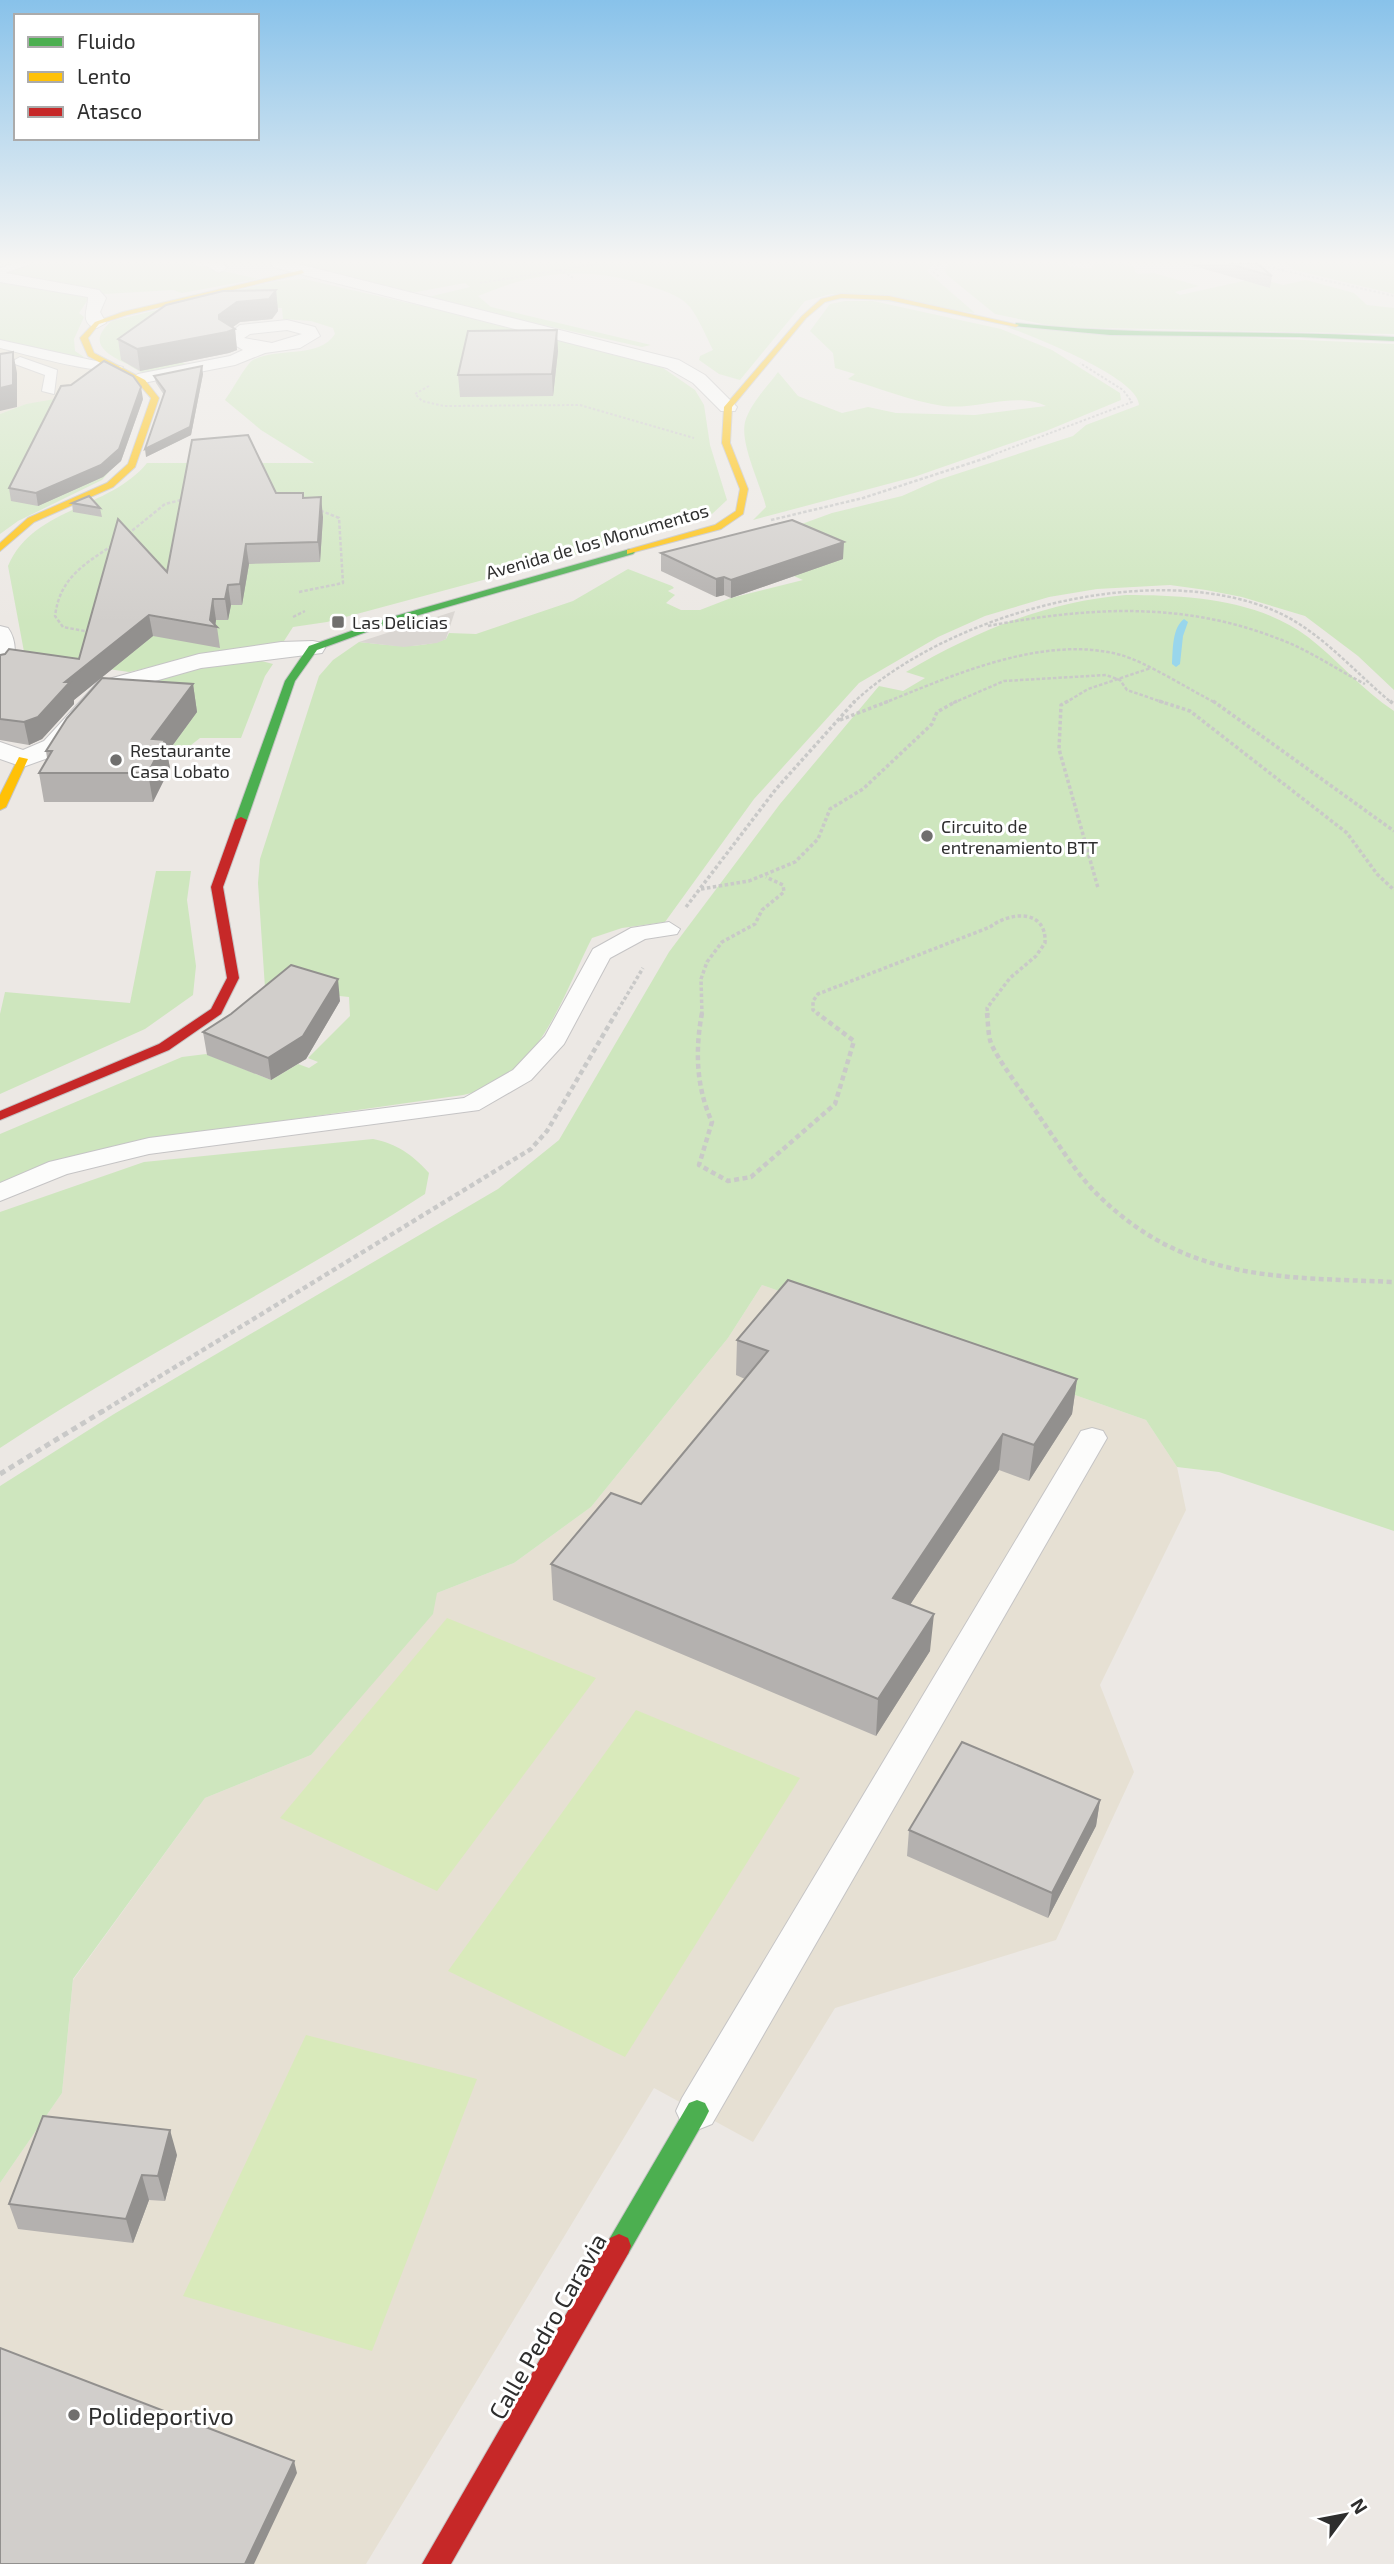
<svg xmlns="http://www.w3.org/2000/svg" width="1394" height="2564" viewBox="0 0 1394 2564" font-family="'Exo 2',sans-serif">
<rect width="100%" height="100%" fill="#ece8e4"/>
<!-- education -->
<path fill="#e6e0d3" d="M 0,341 L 84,361 L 133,394 L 26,404 L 0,414 Z
M 762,1285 L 1146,1420 L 1177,1467 L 1186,1510 L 1100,1685 L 1134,1772 L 1056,1940 L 835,2008 L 753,2142 L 654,2088 L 366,2564 L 0,2564 L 0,2183 L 62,2093 L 73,1980 L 205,1798 L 311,1755 L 437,1593 L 514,1563 L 591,1507 L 728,1338 Z"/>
<!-- green -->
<path fill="#cee6be" d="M 33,264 L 192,264 L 258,279 L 182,293 L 173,290 L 104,294 L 4,274 Z
M 294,264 L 934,264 L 927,270 L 929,273 L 975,313 L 831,294 L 805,301 L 740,380 L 719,374 L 699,360 L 700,356 L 713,350 C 706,336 699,319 690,307 C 681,296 665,291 652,287 C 590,266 539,270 478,296 L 491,307 L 651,345 L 642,347 L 424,298 L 470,287 L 465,283 L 411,293 Z
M 949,264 L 1068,264 L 1068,267 L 1092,268 L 1093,264 L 1126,264 L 1136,268 L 1134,271 L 1138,274 L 1154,273 L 1199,286 L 1175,292 L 1180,295 L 1257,278 L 1283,285 L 1306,280 L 1354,293 L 1367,305 L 1394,308 L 1394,334 L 1057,327 L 995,314 L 947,275 L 945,270 Z
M 1286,264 L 1394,264 L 1394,294 L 1294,270 Z
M 304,279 L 521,329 L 663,368 L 695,390 L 704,405 L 710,445 L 727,500 L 712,514 L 683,526 L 327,622 L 293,627 L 284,641 L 212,653 L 129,672 L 25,657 L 8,566 C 33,507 110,509 147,463 L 314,463 L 261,430 L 225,400 C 232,391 246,364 253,360 C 277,347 319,359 335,334 L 333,328 L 311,321 L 283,319 L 282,308 L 253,307 L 179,362 L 191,365 C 179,367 159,375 147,374 C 141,373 132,367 127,364 C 106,354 86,342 112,321 L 277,281 Z
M 0,280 L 80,293 L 89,298 L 79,313 L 84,317 L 74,339 L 75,351 L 84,357 L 76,359 L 0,341 Z
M 845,301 L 873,301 L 1001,329 L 1052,350 L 1120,393 L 1121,400 L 1046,431 L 914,477 L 753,520 L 766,507 C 760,483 740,444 745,422 C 750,404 767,387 778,372 L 798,396 L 842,413 L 868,407 L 896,413 L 975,415 L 1046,406 C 1016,391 977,410 943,406 C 911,401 879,388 848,379 L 855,374 L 835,368 L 833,353 L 810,331 L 830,304 Z
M 1007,327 L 1394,344 L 1394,690 L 1358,656 L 1305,616 L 1242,597 L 1206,590 L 1170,585 L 1097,589 L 1049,597 L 985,616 L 938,637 L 859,683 L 754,799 L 665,922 L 622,928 L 592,938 C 567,987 543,1062 489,1087 C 481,1091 471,1093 463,1095 L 153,1139 L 0,1185 L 0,1134 L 182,1057 L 206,1054 L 271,1080 L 298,1064 L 309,1068 L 318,1062 L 308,1058 L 350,1016 L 349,997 L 265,988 L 258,883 L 260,859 L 319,676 L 333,660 L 359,642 C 389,645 417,650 446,639 L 449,633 L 476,634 L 573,601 L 628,569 L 672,586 L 674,588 L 668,591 L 675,595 L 666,603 L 681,610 L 700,610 L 731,598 L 803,580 L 713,541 L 786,521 L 799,525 L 832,513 L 902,496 L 938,480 L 1073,436 L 1086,425 L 1139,405 C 1139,378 1032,336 1007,327 Z
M 55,399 L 109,472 L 102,480 L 18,521 L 0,534 L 0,414 L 26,404 Z
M 1126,595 C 1186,595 1258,599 1308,637 C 1338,660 1362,690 1394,711 L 1394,1531 L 1219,1472 L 1177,1467 L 1146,1420 L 762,1285 L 728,1338 L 591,1507 L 514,1563 L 437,1593 L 433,1614 L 311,1755 L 205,1798 L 73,1979 L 62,2093 L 0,2183 L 0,1486 L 114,1414 L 498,1189 L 559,1140 L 669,952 L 780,804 L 879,686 L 903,691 L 925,678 L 906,672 C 976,631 1045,602 1126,595 Z
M 250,658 L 273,664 L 265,676 L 241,738 L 200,738 L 181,753 L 168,752 L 196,712 L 120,690 L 153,677 Z
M 156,871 L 191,871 L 187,900 L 196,966 L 193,995 L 145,1029 L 0,1094 L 0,1014 L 5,992 L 130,1003 Z
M 373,1139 C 397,1144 412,1154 429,1173 L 425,1194 C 286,1284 137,1357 0,1448 L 0,1212 L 144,1162 Z"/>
<!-- pitch -->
<path fill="#d9eabb" d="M 447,1618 L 596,1678 L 437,1891 L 280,1818 Z
M 636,1710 L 800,1778 L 625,2057 L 448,1971 Z
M 306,2035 L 477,2079 L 372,2351 L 183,2296 Z"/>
<!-- plaza -->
<path fill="#dad6d2" d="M 455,611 L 446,639 L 437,643 L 404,647 L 359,642 Z"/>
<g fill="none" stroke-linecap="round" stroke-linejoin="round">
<!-- stream -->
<path fill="#99d6ec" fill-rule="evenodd" d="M 1184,619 L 1188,622 L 1183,636 L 1180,664 L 1176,667 L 1172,664 C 1173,650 1172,628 1184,619 Z"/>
<!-- lane casing -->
<g stroke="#c5c4c5" stroke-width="2">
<path id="lane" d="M 12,264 L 30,264 L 0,275 L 0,268 Z
M 0,340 L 123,367 C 108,379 22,353 0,348 Z
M 20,357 L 57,370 L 54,394 L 42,391 L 45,375 L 15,364 L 13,361 Z
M 669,922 L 680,929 L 677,934 L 645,939 L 610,958 L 564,1044 L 531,1080 L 479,1110 L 149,1154 L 67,1174 L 0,1201 L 0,1183 L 49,1162 L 149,1138 L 464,1098 L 513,1070 L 545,1036 L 593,949 L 631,928 Z
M 1092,1428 L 1103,1431 L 1107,1438 L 712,2124 L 697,2130 L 682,2124 L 676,2111 L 682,2098 L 1077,1438 L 1081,1431 Z"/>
</g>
<!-- street casing -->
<g stroke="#c5c4c5" stroke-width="2">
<path id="street" d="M 203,264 L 223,264 L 227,268 L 219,273 Z
M 271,264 L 298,264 L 679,360 L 705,375 L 737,407 L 735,411 L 721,411 L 693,383 L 667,368 L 273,267 Z
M 0,272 L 99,290 L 106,298 L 100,312 L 106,323 L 97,328 C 78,324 89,307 88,297 L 0,282 Z
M 287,320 L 315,327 L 320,336 L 300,348 L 265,353 L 235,365 L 138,384 L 129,379 L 138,374 L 230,356 L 243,350 L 223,338 L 240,325 ZM 287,330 L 302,334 L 272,343 L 244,338 L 250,334 Z
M 0,626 L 8,628 C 17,640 17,661 9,673 L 0,675 Z
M 313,641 L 322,643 L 325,648 L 322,653 L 201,668 L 116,692 L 62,753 L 23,767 L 0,759 L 0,742 L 23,750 L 44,741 L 98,682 L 199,654 L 281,642 Z"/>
</g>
<!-- fast casing -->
<g stroke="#c5c4c5" stroke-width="2">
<path id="fast" d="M 1016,323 C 1142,337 1268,329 1394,337 L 1394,341 L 1300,337 L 1110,335 L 1014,326 Z
M 630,549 L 635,552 L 633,554 L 391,623 L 317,650 L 295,681 L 247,820 L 241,823 L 235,820 L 285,681 L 309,646 L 385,619 Z
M 697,2100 L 705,2103 L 709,2111 L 705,2119 L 628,2254 L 619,2258 L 610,2254 L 607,2246 L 610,2238 L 689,2103 Z"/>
</g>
<!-- slow casing -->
<g stroke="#c5c4c5" stroke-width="2">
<path id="slow" d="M 302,270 L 304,273 L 127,315 L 99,324 L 88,338 L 94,353 L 145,380 L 159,398 L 135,467 L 113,487 L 34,522 L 0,551 L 0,543 L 28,518 L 107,483 L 128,464 L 151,398 L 139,384 L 88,356 L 80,338 L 95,322 L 123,312 Z
M 841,294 L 889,296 L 1019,325 L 1016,327 L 889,300 L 841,298 L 825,302 L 806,318 L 732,407 L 730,443 L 748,489 L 743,514 L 721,529 L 627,554 L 627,550 L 715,525 L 736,511 L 740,489 L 722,443 L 724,407 L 802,316 L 821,299 Z
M 19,757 L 28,759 L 6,807 L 0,810 L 0,795 Z"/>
</g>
<!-- jam casing -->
<g stroke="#c5c4c5" stroke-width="2">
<path id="jam" d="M 241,817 L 247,820 L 223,887 L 239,978 L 221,1014 L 169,1050 L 0,1120 L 0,1111 L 159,1044 L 211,1009 L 227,978 L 211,887 L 235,820 Z
M 619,2234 L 628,2238 L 631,2246 L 628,2254 L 451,2564 L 422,2564 L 610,2238 Z"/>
</g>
<!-- path-far4 -->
<path stroke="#c9c9c8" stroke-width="2" stroke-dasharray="2.5 2" stroke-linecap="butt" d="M 939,264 L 934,273 L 940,277
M 1255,264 L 1394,296
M 559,270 L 574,278
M 480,283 L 597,264
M 429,386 L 415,394 L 422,401 L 444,406 L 580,405 L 694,438
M 987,457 L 1132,402 L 1123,390 L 1080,363"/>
<!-- path-far3 -->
<path stroke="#c9c9c8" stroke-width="2.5" stroke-dasharray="3.5 2" stroke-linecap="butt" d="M 771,520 L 863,498 L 992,456
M 128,534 L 165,504 L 185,499
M 299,592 L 343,583 L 339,518 L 319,510
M 293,617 L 305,611
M 988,626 C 1088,607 1183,601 1279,639 C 1309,650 1336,669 1365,684
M 90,632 L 63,627 L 55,616 C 60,578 83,565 113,545
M 853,703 C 948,613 1152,558 1275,611 C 1321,631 1354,672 1392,703
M 884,703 C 954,675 1044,634 1121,655 C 1146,662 1190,690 1216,703
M 953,703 L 1004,681 L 1106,675 L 1120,680 L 1127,690 L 1165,703
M 1065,703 L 1088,689 L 1151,668"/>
<!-- path-far2 -->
<path stroke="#c9c9c8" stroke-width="3.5" stroke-dasharray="3.5 2.5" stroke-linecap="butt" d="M 1068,701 L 1061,705 L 1059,749 L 1098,888
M 1159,701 L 1190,711 L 1347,833 L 1377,874 L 1394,890
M 1213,701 L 1394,831
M 1390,701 L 1394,704
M 840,720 L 889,701
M 701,889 L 749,881 L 795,862 L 818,839 L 830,809 L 863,789 L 932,724 L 937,712 L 957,701
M 686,907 L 776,789 L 855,701
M 615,1015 L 643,968
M 702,1015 L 701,979 L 707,962 L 722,942 L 755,924 L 762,910 L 784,892 L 783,885 L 766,877
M 819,1015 L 813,1010 L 813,1001 L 818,994 L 990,927 C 1009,912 1047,908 1045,943 L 1036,956 L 1010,978 L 987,1008 L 988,1015"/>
<!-- path-far1 -->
<path stroke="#c9c9c8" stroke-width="4.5" stroke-dasharray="5 3.5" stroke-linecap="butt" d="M 702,1013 C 695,1050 696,1087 712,1122 L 699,1165 L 728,1181 L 751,1177 L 835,1104 L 854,1041 L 817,1013
M 987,1013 C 988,1022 988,1031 990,1040 C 994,1056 1028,1099 1039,1116 C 1058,1143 1076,1174 1100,1197 C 1188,1282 1280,1277 1394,1282
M 100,1413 L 531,1149 L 547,1131 L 616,1013"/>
<!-- path -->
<path stroke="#c9c9c8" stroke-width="5" stroke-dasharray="6 4.5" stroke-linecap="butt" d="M 0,1474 L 103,1411"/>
<!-- lane -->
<use href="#lane" fill="#fcfcfb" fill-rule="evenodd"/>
<!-- street -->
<use href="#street" fill="#fcfcfb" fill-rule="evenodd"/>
<!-- fast -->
<use href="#fast" fill="#4caf50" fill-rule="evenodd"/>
<!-- slow -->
<use href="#slow" fill="#ffc107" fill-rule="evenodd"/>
<!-- jam -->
<use href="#jam" fill="#c62828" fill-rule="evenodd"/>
</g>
<!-- wall -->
<path fill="#b4b1af" d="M 1187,264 L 1258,264 L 1272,276 L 1270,288 Z
M 276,290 L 278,311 L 272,319 L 240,322 L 233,327 L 235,329 L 237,350 L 229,353 L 140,371 L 121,360 L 118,339 Z
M 558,351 L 553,396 L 460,397 L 458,375 Z
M 203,374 L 191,435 L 146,457 L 164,395 L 156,383 L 154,376 Z
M 143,399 L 121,461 L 103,477 L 38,506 L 11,501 L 9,488 Z
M 276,493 L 303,498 L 323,517 L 320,562 L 249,564 L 242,605 L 231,605 L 228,620 L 216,620 L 215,626 L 217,627 L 220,648 L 153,636 L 74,700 L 74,704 L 42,739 L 29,745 L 0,740 L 0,655 L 79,659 L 167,572 Z
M 72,503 L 100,508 L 102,517 L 73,512 Z
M 661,553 L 843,559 L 731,598 L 724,595 L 716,597 L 661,571 Z
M 193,684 L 197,712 L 167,753 L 170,768 L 153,802 L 44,802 L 39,773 L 47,758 L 46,751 Z
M 340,1001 L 306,1059 L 271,1080 L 207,1055 L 203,1032 Z
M 737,1340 L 1077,1379 L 1072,1414 L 1029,1481 L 999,1470 L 910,1605 L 930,1651 L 876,1736 L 553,1600 L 551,1564 L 641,1504 L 745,1379 L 736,1375 Z
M 1100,1800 L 1096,1826 L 1048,1918 L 907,1856 L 909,1830 Z
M 177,2155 L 165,2201 L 149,2200 L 133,2243 L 18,2229 L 9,2204 Z"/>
<!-- shaded-wall -->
<path fill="#92908e" d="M 276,290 L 278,311 L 272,319 L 240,322 L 226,332 L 235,329 L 237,350 L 229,353 L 140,371 L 137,349 L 219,315 L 237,302 Z
M 557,330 L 558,351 L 553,396 L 552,374 Z
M 13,352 L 17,373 L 17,407 L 0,411 L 0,388 Z
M 202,366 L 203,374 L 191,435 L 146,457 L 145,449 Z
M 141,387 L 143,399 L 121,461 L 103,477 L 38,506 L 36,493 Z
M 321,497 L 323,517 L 320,562 L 318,542 Z
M 844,542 L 843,559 L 731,598 L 731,580 Z
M 246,544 L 249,564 L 242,605 L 240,584 Z
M 724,577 L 724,595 L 716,597 L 716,579 Z
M 228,585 L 231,605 L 228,620 L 225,599 Z
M 213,599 L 216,620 L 215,627 L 210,620 Z
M 149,615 L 153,636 L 74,700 L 74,704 L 42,739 L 29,745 L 24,722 L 65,682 Z
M 193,684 L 197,712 L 167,753 L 170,768 L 153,802 L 148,773 L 152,739 Z
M 338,979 L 340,1001 L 306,1059 L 271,1080 L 268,1058 Z
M 1077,1379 L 1072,1414 L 1029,1481 L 1034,1445 Z
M 1003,1434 L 999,1470 L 890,1635 L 893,1598 Z
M 934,1614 L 930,1651 L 876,1736 L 878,1699 Z
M 1100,1800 L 1096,1826 L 1048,1918 L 1052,1893 Z
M 170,2130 L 177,2155 L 165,2201 L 158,2176 Z
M 142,2175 L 149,2200 L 133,2243 L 126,2219 Z
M 294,2461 L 297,2473 L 254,2564 L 245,2564 Z"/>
<!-- building -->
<path fill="#d1cecb" stroke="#92908e" stroke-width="2" d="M 1229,264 L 1258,264 L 1272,276 Z
M 276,290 L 269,299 L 237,302 L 219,315 L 219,319 L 235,329 L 227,332 L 137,349 L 118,339 L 166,305 L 223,291 Z
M 557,330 L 552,374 L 458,375 L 468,331 Z
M 13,352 L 13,385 L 0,388 L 0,354 Z
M 104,361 L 133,376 L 141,387 L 119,449 L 101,465 L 36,493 L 9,488 L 61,386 L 71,385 Z
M 202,366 L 190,427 L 145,449 L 165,391 L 154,376 Z
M 248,435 L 276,493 L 303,493 L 303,498 L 321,497 L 318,542 L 246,544 L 240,584 L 228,585 L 225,599 L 213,599 L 210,620 L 217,627 L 149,615 L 65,682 L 70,682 L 38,717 L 24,722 L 0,719 L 0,655 L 5,654 L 9,649 L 79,659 L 118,519 L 167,572 L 192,440 Z
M 89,496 L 100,508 L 72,503 Z
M 792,520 L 844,542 L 731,580 L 724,577 L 716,579 L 661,553 Z
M 102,678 L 193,684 L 152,739 L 165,740 L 148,773 L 39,773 L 52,751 L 46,751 L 67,718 Z
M 291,965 L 338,979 L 303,1036 L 268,1058 L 203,1032 L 231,1014 Z
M 788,1280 L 1077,1379 L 1034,1445 L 1003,1434 L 893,1598 L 934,1614 L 878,1699 L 551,1564 L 611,1493 L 641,1504 L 768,1351 L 737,1340 Z
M 962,1742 L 1100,1800 L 1052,1893 L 909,1830 Z
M 43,2116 L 170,2130 L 158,2176 L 142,2175 L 126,2219 L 9,2204 Z
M 0,2348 L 294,2461 L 245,2564 L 0,2564 Z"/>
<!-- sky -->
<linearGradient id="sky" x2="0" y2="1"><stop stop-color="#88c2ea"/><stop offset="0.42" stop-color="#f6f5f3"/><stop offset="1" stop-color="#f6f5f3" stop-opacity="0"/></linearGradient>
<rect width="1394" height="623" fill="url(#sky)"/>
<!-- markers -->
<g fill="#706f6e" stroke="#fff" stroke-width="2.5">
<rect x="331" y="615" width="14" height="14" rx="3.5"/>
<circle cx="116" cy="760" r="7"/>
<circle cx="927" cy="836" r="7"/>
<circle cx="74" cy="2415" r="7"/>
</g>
<g text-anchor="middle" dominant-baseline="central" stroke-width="6" stroke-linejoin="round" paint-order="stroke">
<!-- far-street labels -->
<g font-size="18" fill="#2e2e2e" stroke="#fff">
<text transform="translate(597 541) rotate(-16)">Avenida de los Monumentos</text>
</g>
<!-- far-poi labels -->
<g font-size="18" fill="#2e2e2e" stroke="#fff" text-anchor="start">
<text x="352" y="622">Las Delicias</text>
<text x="130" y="750">Restaurante<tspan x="130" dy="21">Casa Lobato</tspan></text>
<text x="941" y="826">Circuito de<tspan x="941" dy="21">entrenamiento BTT</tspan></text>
</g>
<!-- near-street labels -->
<g font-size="24" fill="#2e2e2e" stroke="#fff">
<text transform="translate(547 2326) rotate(-60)">Calle Pedro Caravia</text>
</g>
<!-- near-poi labels -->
<g font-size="24" fill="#2e2e2e" stroke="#fff" text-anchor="start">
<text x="88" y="2415">Polideportivo</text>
</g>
</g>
<!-- legend -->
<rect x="14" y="14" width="245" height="126" fill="#ffffff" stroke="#ababab" stroke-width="2"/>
<rect x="28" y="37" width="35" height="10" fill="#4caf50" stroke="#ababab" stroke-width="2"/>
<text x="77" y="49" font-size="21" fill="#2e2e2e">Fluido</text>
<rect x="28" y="72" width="35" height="10" fill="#ffc107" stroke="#ababab" stroke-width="2"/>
<text x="77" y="84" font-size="21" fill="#2e2e2e">Lento</text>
<rect x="28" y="107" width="35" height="10" fill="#c62828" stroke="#ababab" stroke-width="2"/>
<text x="77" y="119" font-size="21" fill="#2e2e2e">Atasco</text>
<!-- north arrow -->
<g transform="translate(1345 2515) rotate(58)" stroke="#ffffff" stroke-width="5" paint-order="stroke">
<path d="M0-5L12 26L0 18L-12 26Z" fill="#2e2e2e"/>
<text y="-10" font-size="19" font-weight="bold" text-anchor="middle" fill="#2e2e2e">N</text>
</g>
</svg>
